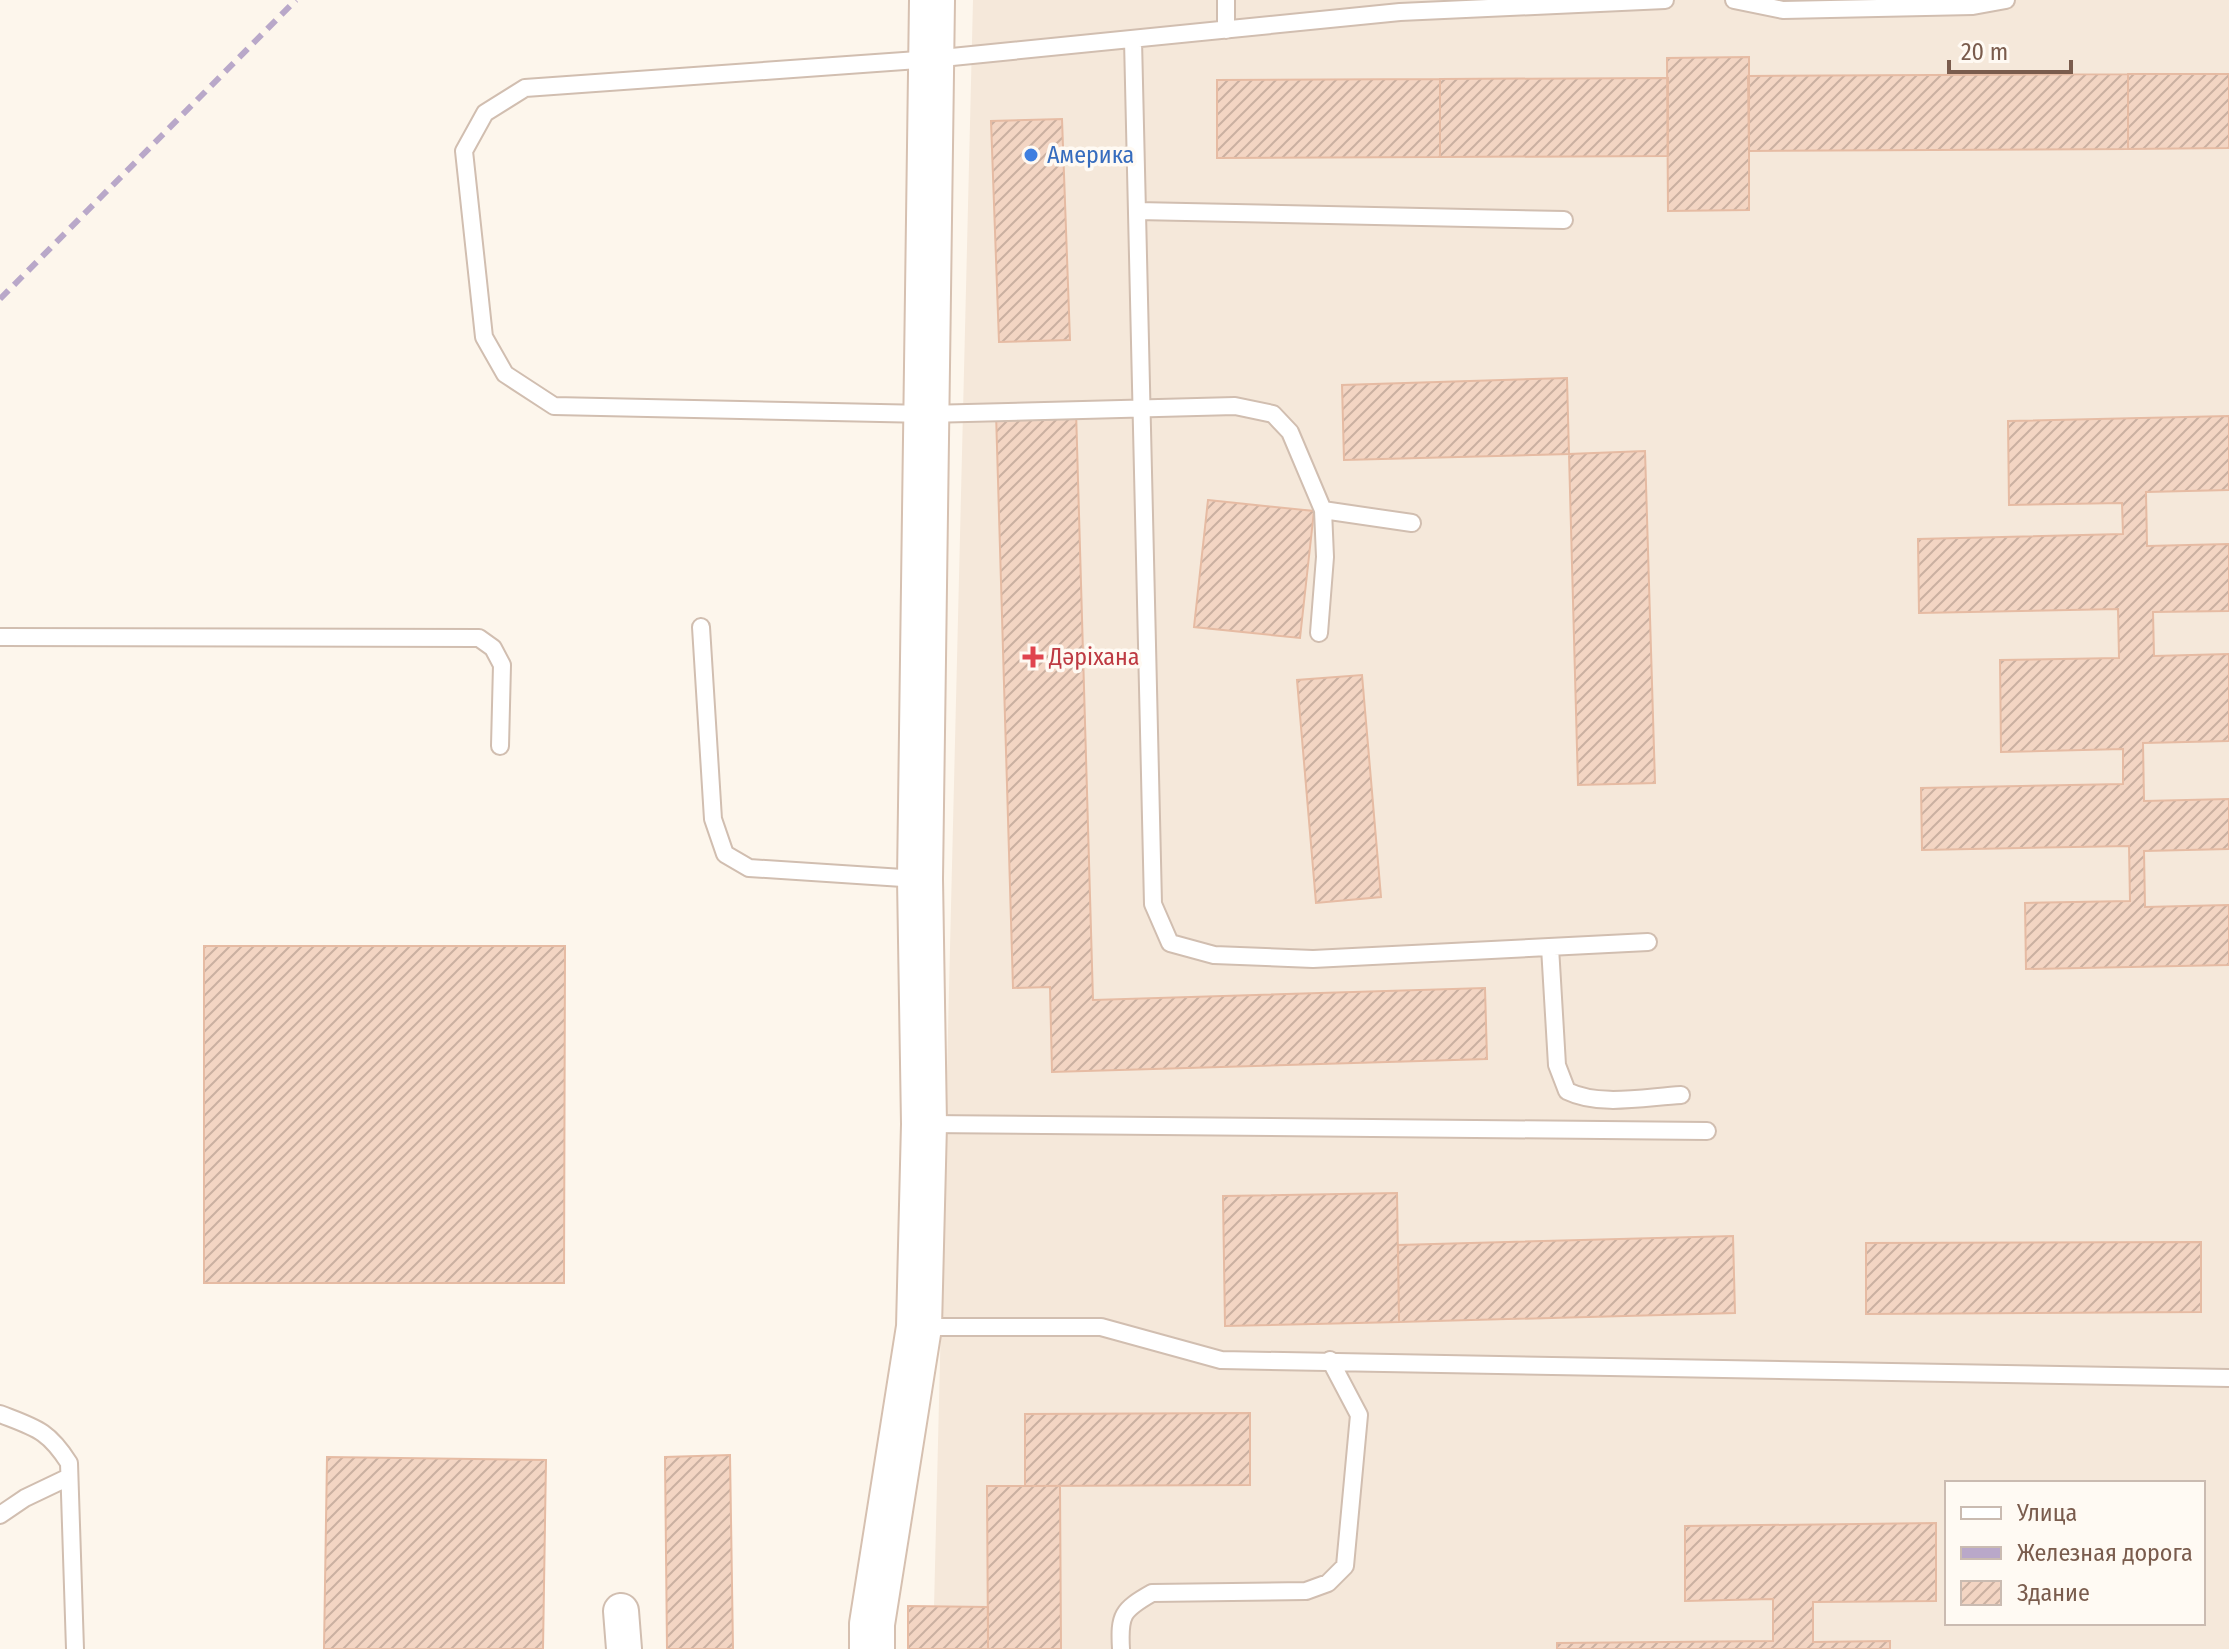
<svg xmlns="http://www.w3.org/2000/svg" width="2229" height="1649" viewBox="0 0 2229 1649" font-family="'Fira Sans Condensed',sans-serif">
<defs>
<pattern id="building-hatch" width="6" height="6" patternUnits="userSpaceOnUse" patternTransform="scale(2)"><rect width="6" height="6" fill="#f3d5c3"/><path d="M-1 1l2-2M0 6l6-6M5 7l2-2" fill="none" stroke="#cab0a1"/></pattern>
</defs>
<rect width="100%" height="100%" fill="#fdf6ec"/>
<!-- residential -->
<path fill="#f5e8da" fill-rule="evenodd" d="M 973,0 L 2229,0 L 2229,1649 L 933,1649 ZM 1947,1483 L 2203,1483 L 2203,1623 L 1947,1623 Z"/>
<!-- building -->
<path fill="url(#building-hatch)" stroke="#e6bba3" stroke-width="2" d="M 1749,57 L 1749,210 L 1668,211 L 1667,58 Z
M 2128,74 L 2229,74 L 2229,148 L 2128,149 Z
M 2128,74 L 2128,149 L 1749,151 L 1748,76 Z
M 1668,78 L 1668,156 L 1440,157 L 1440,79 Z
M 1440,79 L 1440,157 L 1217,158 L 1217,80 Z
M 1062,119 L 1070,340 L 999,342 L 991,121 Z
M 1567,378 L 1569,454 L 1344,460 L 1342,385 Z
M 1076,410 L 1093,1000 L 1485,988 L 1487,1059 L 1052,1072 L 1050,987 L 1013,988 L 996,413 Z
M 2229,416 L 2229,490 L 2146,492 L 2147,546 L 2229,544 L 2229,611 L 2153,612 L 2154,656 L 2229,654 L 2229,741 L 2143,743 L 2144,801 L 2229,799 L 2229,849 L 2144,851 L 2145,907 L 2229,905 L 2229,965 L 2026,969 L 2025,903 L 2130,901 L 2129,846 L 1922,850 L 1921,788 L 2123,784 L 2123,749 L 2001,752 L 2000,660 L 2119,658 L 2118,609 L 1919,613 L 1918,539 L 2123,534 L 2122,503 L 2009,505 L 2008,421 Z
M 1645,451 L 1655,783 L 1578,785 L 1569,454 Z
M 1208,500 L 1314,511 L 1300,638 L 1194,627 Z
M 1362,675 L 1381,897 L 1316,903 L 1297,680 Z
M 204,946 L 565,946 L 564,1283 L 204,1283 Z
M 1397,1193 L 1399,1322 L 1225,1326 L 1223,1196 Z
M 1733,1236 L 1735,1313 L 1399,1322 L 1398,1245 Z
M 2201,1242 L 2201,1312 L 1866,1314 L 1866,1243 Z
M 1250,1413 L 1250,1485 L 1025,1486 L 1025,1414 Z
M 730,1455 L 733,1649 L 667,1649 L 665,1457 Z
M 327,1457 L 546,1460 L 543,1649 L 324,1649 Z
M 987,1486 L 1060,1486 L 1061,1649 L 988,1649 Z
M 1936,1523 L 1936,1601 L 1813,1602 L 1813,1642 L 1890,1641 L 1890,1649 L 1557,1649 L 1557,1643 L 1773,1641 L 1773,1599 L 1685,1601 L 1685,1526 Z
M 908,1606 L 988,1607 L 988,1649 L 908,1649 Z"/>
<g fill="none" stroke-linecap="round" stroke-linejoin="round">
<!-- lane casing -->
<g stroke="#d1beb0" stroke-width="20">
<path id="lane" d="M 1226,0 L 1226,30
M 1734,0 L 1783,10 L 1973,6 L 2006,0
M 1133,40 L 1153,904 L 1170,943 L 1214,955 L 1313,959 L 1648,942
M 1137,211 L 1564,220
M 1323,510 L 1412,523
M 701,627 L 713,819 L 725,854 L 749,868 L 918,879
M 1319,633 L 1325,557 L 1323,510 L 1290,432 L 1273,414 L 1235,406 L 927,414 L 554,406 L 505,374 L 484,337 L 464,151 L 485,113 L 525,88 L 932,59 L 1400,12 L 1665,0
M 0,637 L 479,638 L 493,648 L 502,665 L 500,746
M 1550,947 L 1557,1065 L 1567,1091 C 1600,1107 1645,1097 1681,1095
M 926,1124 L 1707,1131
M 920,1327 L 1101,1327 L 1221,1360 L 2229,1378
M 0,1414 C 36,1428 48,1430 69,1463 L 75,1649
M 0,1515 L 25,1498 L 69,1477
M 1121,1649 C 1119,1615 1122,1610 1152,1593 L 1306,1591 L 1328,1583 L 1345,1566 L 1359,1415 L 1330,1360"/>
</g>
<!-- street casing -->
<g stroke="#d1beb0" stroke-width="38">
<path id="street" d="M 621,1611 L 624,1649"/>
</g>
<!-- secondary casing -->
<g stroke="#d6c0b0" stroke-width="48">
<path id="secondary" d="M 872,1649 L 872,1624 L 919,1327 L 924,1124 L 920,879 L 932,0"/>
</g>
<!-- lane -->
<use href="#lane" stroke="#fff" stroke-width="16"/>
<!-- street -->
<use href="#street" stroke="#fff" stroke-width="34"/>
<!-- secondary -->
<use href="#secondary" stroke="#fff" stroke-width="44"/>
<!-- rail -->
<path stroke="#b9a8c9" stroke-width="6" stroke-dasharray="12 8" stroke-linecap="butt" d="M 0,299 L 296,0"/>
</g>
<!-- markers -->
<circle fill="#3f7fe0" stroke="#fffaf3" stroke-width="3" cx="1031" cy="155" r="8"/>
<path fill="#e0444e" stroke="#fffaf3" stroke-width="3" d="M1029 645h8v8h8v8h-8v8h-8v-8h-8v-8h8z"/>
<g text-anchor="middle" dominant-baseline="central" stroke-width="7" stroke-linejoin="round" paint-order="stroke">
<!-- shop labels -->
<g font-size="24" fill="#366cbe" stroke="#fffaf3" text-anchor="start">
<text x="1047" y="155">Америка</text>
</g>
<!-- health labels -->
<g font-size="24" fill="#be3a42" stroke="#fffaf3" text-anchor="start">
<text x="1049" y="657">Дəріхана</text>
</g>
</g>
<!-- legend -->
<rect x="1945" y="1481" width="260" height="144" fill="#fffaf3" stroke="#cabbb1" stroke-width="2"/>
<rect x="1961" y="1507" width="40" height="12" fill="#ffffff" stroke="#cabbb1" stroke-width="2"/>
<text x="2017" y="1521" font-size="24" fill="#7a5c4d">Улица</text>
<rect x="1961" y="1547" width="40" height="12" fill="#b9a8c9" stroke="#cabbb1" stroke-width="2"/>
<text x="2017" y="1561" font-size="24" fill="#7a5c4d">Железная дорога</text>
<rect x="1961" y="1581" width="40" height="24" fill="url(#building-hatch)" stroke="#cabbb1" stroke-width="2"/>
<text x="2017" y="1601" font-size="24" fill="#7a5c4d">Здание</text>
<!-- scale -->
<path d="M1949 60v12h122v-12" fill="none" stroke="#7a5c4d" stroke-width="4"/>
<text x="1961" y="60" font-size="24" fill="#7a5c4d" stroke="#fffaf3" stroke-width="6" paint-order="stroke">20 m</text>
</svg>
